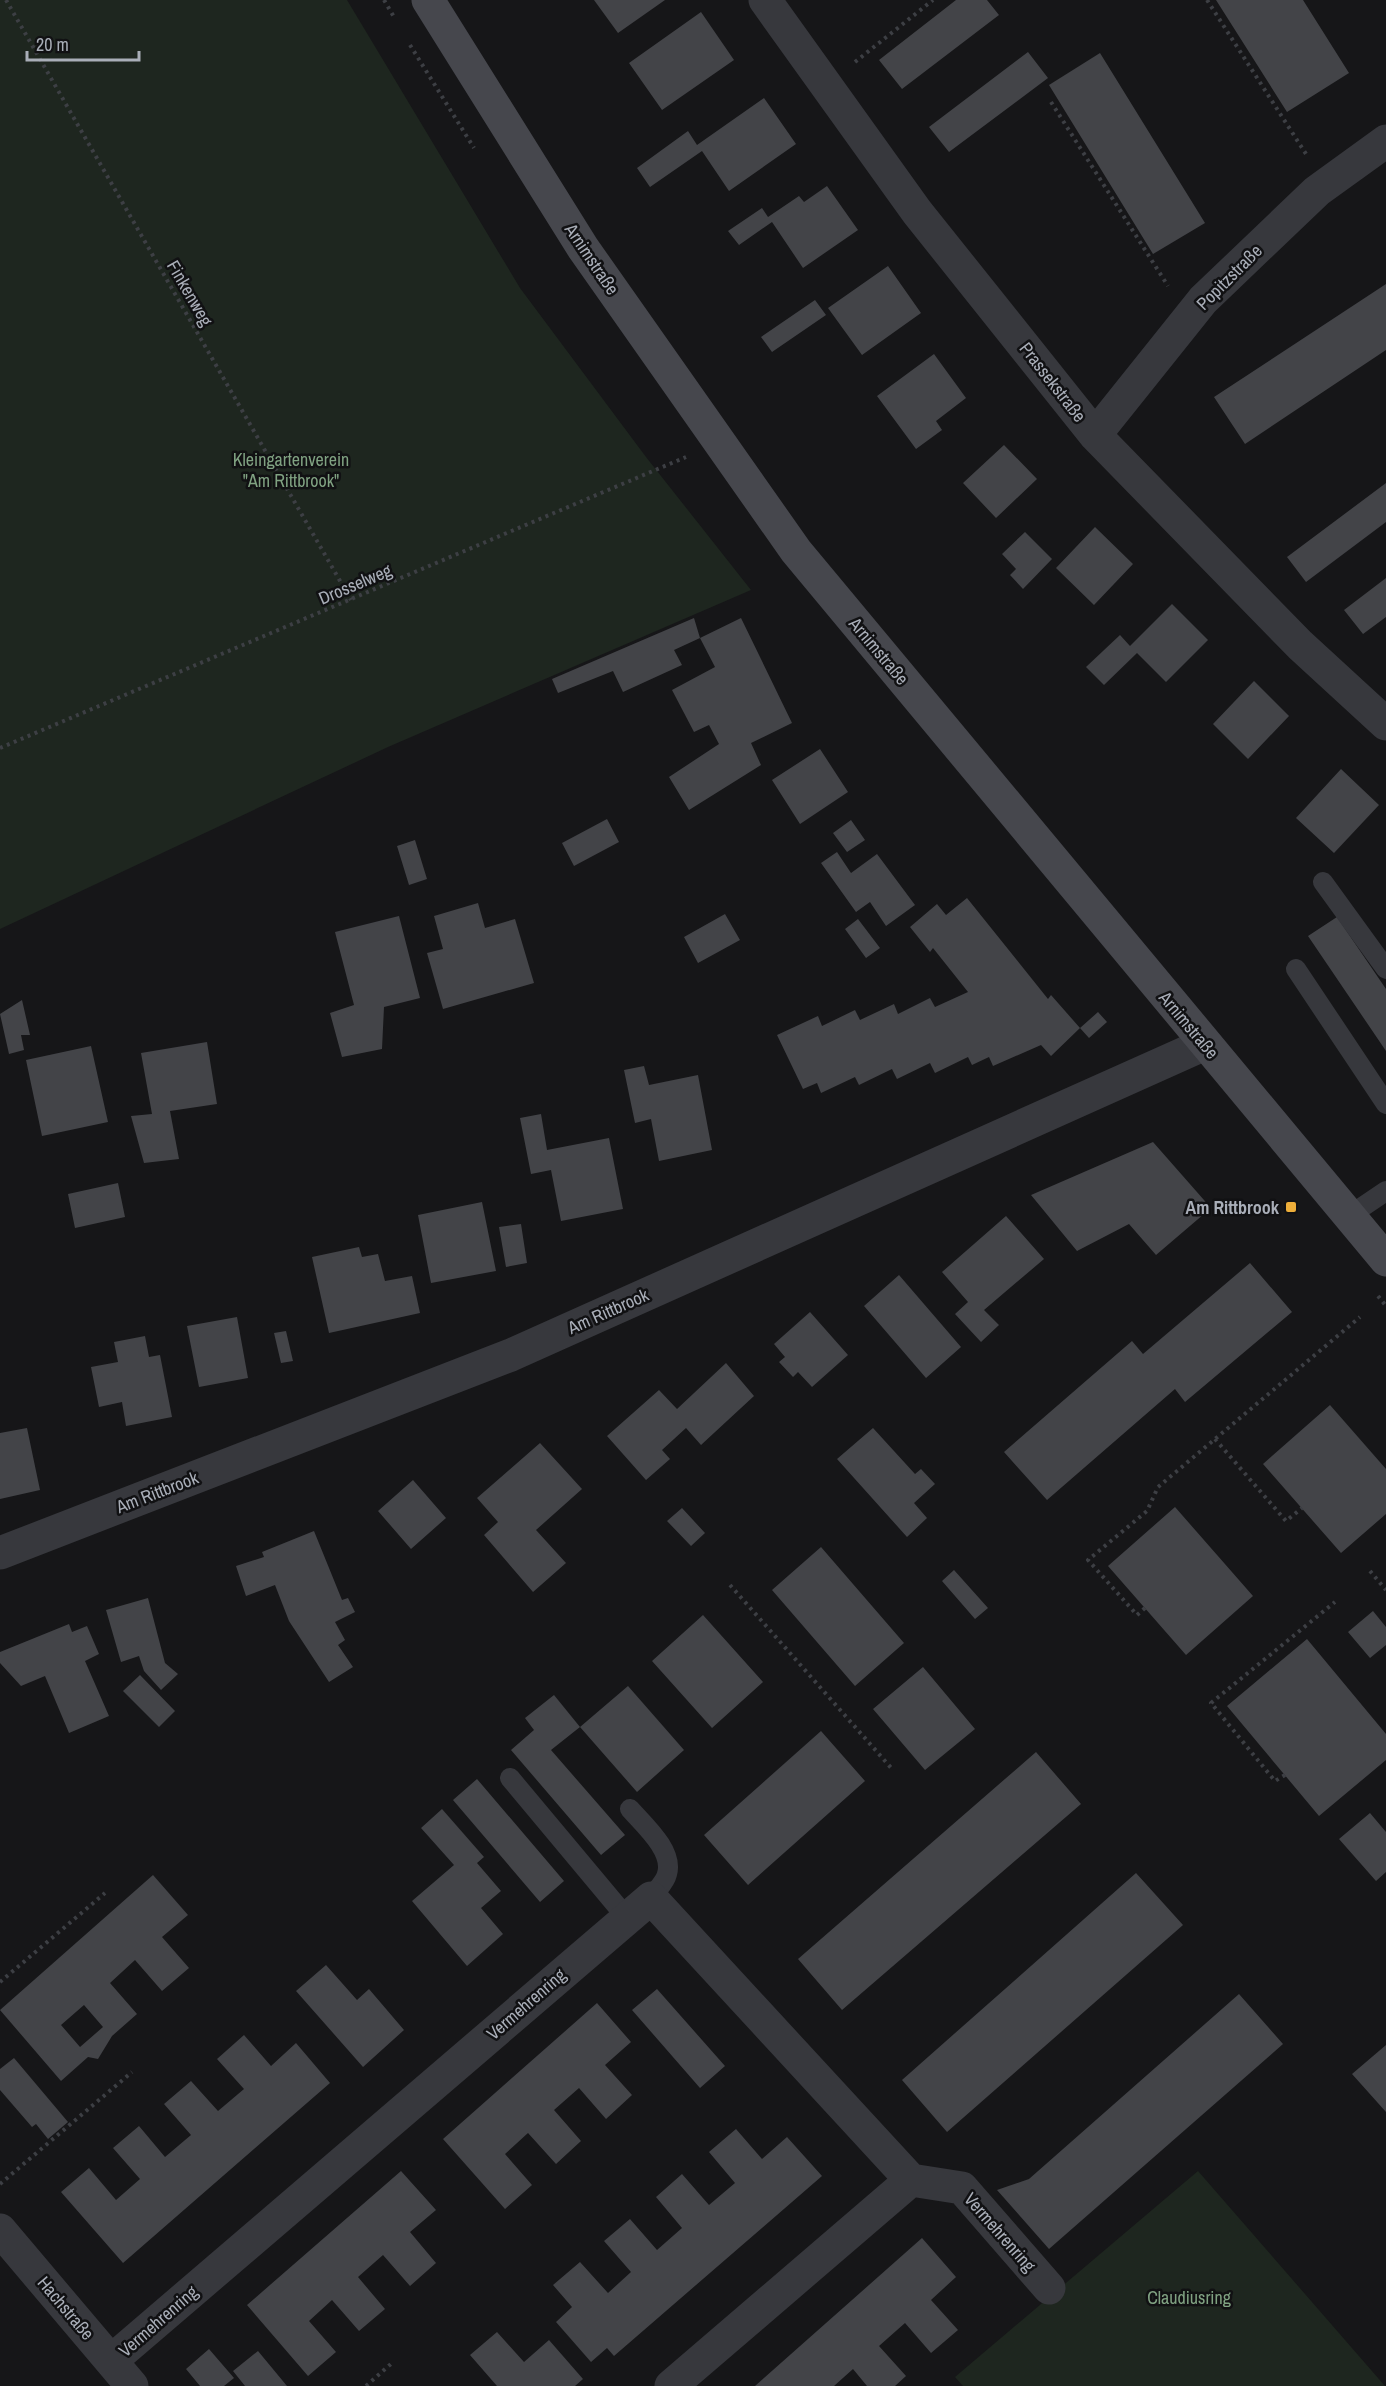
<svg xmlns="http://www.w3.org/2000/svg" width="1386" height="2386" viewBox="0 0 1386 2386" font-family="'Archivo Narrow',sans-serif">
<rect width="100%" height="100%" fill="#161618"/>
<!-- green -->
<path fill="#1e261f" d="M 0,0 L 347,0 L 520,288 L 646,457 L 751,590 L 388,747 L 0,929 Z
M 1198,2171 L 1385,2386 L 963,2386 L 955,2377 Z"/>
<!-- building -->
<path fill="#434448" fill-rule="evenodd" d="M 594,0 L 665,0 L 618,33 Z
M 956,0 L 987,0 L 999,15 L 902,89 L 879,60 Z
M 1216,0 L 1303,0 L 1349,73 L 1287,112 Z
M 701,12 L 734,60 L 662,110 L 629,63 Z
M 1028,52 L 1048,78 L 949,152 L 929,127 Z
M 1100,53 L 1205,223 L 1153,254 L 1049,85 Z
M 764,98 L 796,144 L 729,191 L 702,151 L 650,187 L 637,168 L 688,131 L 697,145 Z
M 827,186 L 858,230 L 803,268 L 772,222 L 739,245 L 728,231 L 762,208 L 768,217 L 799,196 L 804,202 Z
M 888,266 L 921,313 L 862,355 L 828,308 Z
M 1386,284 L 1386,350 L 1245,444 L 1214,397 Z
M 815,300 L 826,315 L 772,352 L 761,337 Z
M 934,354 L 966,398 L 936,421 L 942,430 L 916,449 L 877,396 Z
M 1004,445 L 1037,479 L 996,518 L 963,483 Z
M 1386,483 L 1386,522 L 1306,582 L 1287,557 Z
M 1095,527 L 1133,564 L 1094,605 L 1056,568 Z
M 1025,532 L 1052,559 L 1023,589 L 1010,575 L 1016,569 L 1002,554 Z
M 1386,578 L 1386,617 L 1363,634 L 1344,610 Z
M 1172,604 L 1208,640 L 1166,682 L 1137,653 L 1104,685 L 1086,667 L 1120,635 L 1130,646 Z
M 694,618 L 700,638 L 674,650 L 682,665 L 623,692 L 613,671 L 558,693 L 552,679 Z
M 741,618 L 792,723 L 751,743 L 761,765 L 689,810 L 669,777 L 719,744 L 709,725 L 694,732 L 672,690 L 715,667 L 700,638 Z
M 1254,681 L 1289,716 L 1248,759 L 1213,724 Z
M 820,749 L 848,792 L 800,824 L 772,780 Z
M 1341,769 L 1379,805 L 1334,853 L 1296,818 Z
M 607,819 L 619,842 L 574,866 L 562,843 Z
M 851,820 L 865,840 L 847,852 L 833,833 Z
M 415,840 L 427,879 L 409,885 L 397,846 Z
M 837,852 L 851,873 L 877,854 L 915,905 L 886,926 L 870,902 L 856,912 L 821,863 Z
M 967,898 L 1048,999 L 1051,995 L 1080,1028 L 1051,1056 L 1041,1045 L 993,1066 L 989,1057 L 972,1065 L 968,1057 L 935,1073 L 930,1063 L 897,1079 L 892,1069 L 859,1085 L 855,1077 L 821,1093 L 817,1083 L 803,1089 L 777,1035 L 818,1016 L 822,1026 L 855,1010 L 860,1020 L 894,1004 L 898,1014 L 930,998 L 935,1007 L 968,992 L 933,948 L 930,952 L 910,927 L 937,904 L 946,915 Z
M 478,903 L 485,928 L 515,919 L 534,983 L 443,1009 L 427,953 L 443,949 L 434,916 Z
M 725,914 L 740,940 L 698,963 L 684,937 Z
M 399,916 L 420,998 L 384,1007 L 382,1049 L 342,1057 L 330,1013 L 354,1005 L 335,932 Z
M 1337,917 L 1386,989 L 1386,1051 L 1308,936 Z
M 858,919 L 880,948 L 866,958 L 845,929 Z
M 22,1000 L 30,1035 L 21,1035 L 24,1050 L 9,1054 L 0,1014 Z
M 1098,1012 L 1107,1022 L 1089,1038 L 1080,1028 Z
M 207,1042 L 217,1104 L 170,1111 L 179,1159 L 144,1163 L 131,1116 L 152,1114 L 141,1053 Z
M 91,1046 L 108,1122 L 42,1136 L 26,1060 Z
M 644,1066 L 649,1085 L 698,1075 L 712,1150 L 659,1161 L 651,1119 L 635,1123 L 624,1070 Z
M 541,1114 L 547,1150 L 609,1138 L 623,1209 L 561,1221 L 551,1170 L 531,1174 L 520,1118 Z
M 1153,1142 L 1211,1208 L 1156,1255 L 1129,1224 L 1077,1251 L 1031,1195 Z
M 118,1183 L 125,1217 L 75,1228 L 68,1194 Z
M 482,1202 L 496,1271 L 431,1283 L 418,1215 Z
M 1006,1216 L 1044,1259 L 984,1310 L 999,1325 L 981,1342 L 955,1314 L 968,1302 L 942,1272 Z
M 521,1224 L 527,1263 L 506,1267 L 499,1227 Z
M 359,1247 L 362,1257 L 378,1254 L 385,1281 L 412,1276 L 420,1313 L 329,1333 L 312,1257 Z
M 1250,1263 L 1292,1312 L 1185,1402 L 1175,1389 L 1047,1500 L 1004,1452 L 1132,1341 L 1143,1354 Z
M 899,1275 L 961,1347 L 926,1378 L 864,1306 Z
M 810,1312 L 848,1355 L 812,1387 L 798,1372 L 793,1377 L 779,1362 L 785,1357 L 774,1344 Z
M 237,1317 L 248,1378 L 199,1387 L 187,1326 Z
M 286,1331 L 293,1361 L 281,1363 L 274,1333 Z
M 145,1336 L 149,1357 L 160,1355 L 172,1417 L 126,1426 L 122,1402 L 99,1407 L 91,1367 L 118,1362 L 114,1342 Z
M 726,1363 L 754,1396 L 701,1445 L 686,1428 L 662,1450 L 670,1459 L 646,1480 L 607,1436 L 659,1390 L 677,1409 Z
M 1330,1405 L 1386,1469 L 1386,1514 L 1341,1553 L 1263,1464 Z
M 27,1428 L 40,1490 L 0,1499 L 0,1433 Z
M 873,1428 L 915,1474 L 921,1469 L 935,1484 L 914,1503 L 927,1518 L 907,1537 L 837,1459 Z
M 540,1443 L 582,1489 L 536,1530 L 566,1563 L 533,1592 L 484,1535 L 498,1522 L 477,1498 Z
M 413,1480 L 446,1518 L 411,1549 L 378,1511 Z
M 1175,1507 L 1253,1596 L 1186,1655 L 1108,1566 Z
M 682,1508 L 705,1533 L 691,1546 L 667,1521 Z
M 314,1531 L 342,1600 L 348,1598 L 355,1612 L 335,1622 L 345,1640 L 338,1645 L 353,1667 L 329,1682 L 289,1621 L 275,1585 L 246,1596 L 236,1566 L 264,1557 L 262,1552 Z
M 821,1547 L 904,1643 L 855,1686 L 772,1590 Z
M 954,1570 L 988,1608 L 975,1619 L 942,1581 Z
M 148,1598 L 165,1663 L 178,1674 L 161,1690 L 144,1671 L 139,1656 L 121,1662 L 106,1610 Z
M 1373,1611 L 1386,1627 L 1386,1645 L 1370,1658 L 1348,1632 Z
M 703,1615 L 763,1682 L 712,1728 L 652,1661 Z
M 69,1624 L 72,1632 L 87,1626 L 99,1654 L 85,1661 L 109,1716 L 69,1733 L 45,1676 L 21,1686 L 0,1663 L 0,1652 Z
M 1307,1639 L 1386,1734 L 1386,1760 L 1319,1816 L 1227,1706 Z
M 923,1667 L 975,1729 L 925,1770 L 873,1709 Z
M 140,1675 L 175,1711 L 159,1727 L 123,1691 Z
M 628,1686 L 684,1750 L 637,1792 L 580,1727 Z
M 554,1695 L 580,1727 L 551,1750 L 625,1835 L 601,1855 L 511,1750 L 534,1730 L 525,1718 Z
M 821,1731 L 865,1781 L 748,1885 L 704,1835 Z
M 1036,1752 L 1081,1804 L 842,2010 L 798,1959 Z
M 477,1779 L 564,1881 L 540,1902 L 453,1800 Z
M 442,1809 L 484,1857 L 477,1863 L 501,1891 L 481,1908 L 503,1934 L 467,1966 L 412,1901 L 454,1865 L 421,1828 Z
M 1370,1813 L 1386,1832 L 1386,1872 L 1376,1881 L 1339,1839 Z
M 1136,1873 L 1183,1925 L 947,2132 L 902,2080 Z
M 153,1875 L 188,1915 L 162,1937 L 189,1968 L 162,1991 L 135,1960 L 110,1983 L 137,2014 L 112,2036 L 98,2059 L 88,2057 L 61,2081 L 0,2010 ZM 84,2005 L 103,2027 L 80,2047 L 61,2025 Z
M 326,1965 L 357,2000 L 369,1989 L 404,2030 L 363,2067 L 296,1991 Z
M 657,1989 L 725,2066 L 700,2088 L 632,2010 Z
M 1239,1994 L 1283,2044 L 1049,2249 L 997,2190 L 1029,2179 Z
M 597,2003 L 631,2042 L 605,2065 L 632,2095 L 606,2119 L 579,2088 L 554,2110 L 581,2141 L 556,2164 L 528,2133 L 505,2154 L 532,2185 L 505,2209 L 443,2139 Z
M 244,2035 L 271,2066 L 296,2043 L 330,2083 L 123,2263 L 61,2192 L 89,2168 L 116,2200 L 140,2179 L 113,2148 L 139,2126 L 165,2157 L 191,2135 L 164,2104 L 191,2081 L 218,2111 L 244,2089 L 217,2059 Z
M 1386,2045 L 1386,2112 L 1352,2074 Z
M 14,2058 L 68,2122 L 48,2139 L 36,2124 L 32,2127 L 0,2090 L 0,2069 Z
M 736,2129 L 762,2159 L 787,2137 L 822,2176 L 614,2356 L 607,2348 L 591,2362 L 556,2322 L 572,2307 L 553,2285 L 580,2262 L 608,2293 L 631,2272 L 604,2241 L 630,2219 L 657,2250 L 682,2228 L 656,2197 L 682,2174 L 709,2205 L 735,2183 L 709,2152 Z
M 401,2171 L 436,2210 L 410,2232 L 436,2263 L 410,2286 L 383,2255 L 358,2277 L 385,2309 L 359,2331 L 332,2300 L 309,2321 L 336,2352 L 308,2376 L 247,2305 Z
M 922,2238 L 956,2277 L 931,2300 L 958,2330 L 931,2353 L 905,2323 L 879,2346 L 906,2376 L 895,2386 L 867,2386 L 853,2369 L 834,2386 L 755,2386 Z
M 497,2332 L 524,2362 L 549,2340 L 583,2379 L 575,2386 L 497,2386 L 470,2355 Z
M 209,2349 L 234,2378 L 224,2386 L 200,2386 L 186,2369 Z
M 258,2351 L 287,2386 L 245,2386 L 233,2371 Z"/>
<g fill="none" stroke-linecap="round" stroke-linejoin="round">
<!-- path -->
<path stroke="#3d3f44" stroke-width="4" stroke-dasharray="3 4.5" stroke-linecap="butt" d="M 6,0 L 351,600
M 384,0 L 394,17
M 1207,0 L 1306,154
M 410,45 L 474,148
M 855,62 L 933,0
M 1051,102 L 1168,286
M 0,748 L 686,457
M 1378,1296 L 1386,1306
M 1215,1439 L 1286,1521 L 1302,1508
M 1370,1571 L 1386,1590
M 730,1585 L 893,1770
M 1145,1608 L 1137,1615 L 1088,1560 L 1147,1511 L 1158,1487 L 1360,1317
M 1285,1775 L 1275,1781 L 1211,1703 L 1335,1602
M 0,1982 L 105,1893
M 0,2184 L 132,2072
M 366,2386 L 392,2363"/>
<!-- lane -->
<path stroke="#37383d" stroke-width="20" d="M 1323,882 L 1386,969
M 1296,969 L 1386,1104
M 1349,1216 L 1386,1191
M 510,1778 L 627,1918
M 630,1809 C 644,1825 674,1851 667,1874 C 665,1883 656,1890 651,1898"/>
<!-- street -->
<path stroke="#37383d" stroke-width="33" d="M 765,0 L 917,212 L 1095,435 L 1300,645 L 1386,724
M 1095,435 L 1203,300 L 1317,191 L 1386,141
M 0,1553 L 511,1355 L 1205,1044
M 911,2180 L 962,2188 L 1049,2288
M 0,2230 L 132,2386
M 111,2361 L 651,1898 L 911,2180 L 671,2386"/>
<!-- secondary -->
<path stroke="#46474d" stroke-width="33" d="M 428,0 L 583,248 L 796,551 L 1386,1260"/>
</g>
<!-- markers -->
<rect fill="#edae3a" stroke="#111113" stroke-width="2" x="1285" y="1201" width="12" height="12" rx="3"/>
<g text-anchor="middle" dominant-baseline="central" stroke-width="5" stroke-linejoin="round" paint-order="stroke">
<!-- street labels -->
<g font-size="18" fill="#a9aeb8" stroke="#111113">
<text transform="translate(592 259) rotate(56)">Arnimstraße</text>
<text transform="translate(1229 277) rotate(-45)">Popitzstraße</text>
<text transform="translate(190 293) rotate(60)">Finkenweg</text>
<text transform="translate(1053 382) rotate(52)">Prassekstraße</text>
<text transform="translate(355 584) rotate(-23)">Drosselweg</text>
<text transform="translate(879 651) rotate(50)">Arnimstraße</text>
<text transform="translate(1189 1025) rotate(50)">Arnimstraße</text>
<text transform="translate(608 1311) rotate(-24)">Am Rittbrook</text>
<text transform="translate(157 1492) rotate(-21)">Am Rittbrook</text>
<text transform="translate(526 2004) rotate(-41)">Vermehrenring</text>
<text transform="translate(1000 2232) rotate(49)">Vermehrenring</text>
<text transform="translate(66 2308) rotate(50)">Hachstraße</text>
<text transform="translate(158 2321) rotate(-41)">Vermehrenring</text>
</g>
<!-- park labels -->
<g font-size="18" fill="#80a282" stroke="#111113">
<text x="291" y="459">Kleingartenverein<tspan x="291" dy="21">"Am Rittbrook"</tspan></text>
<text x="1189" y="2297">Claudiusring</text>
</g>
<!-- poi labels -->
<g font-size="18" font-weight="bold" fill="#a9aeb8" stroke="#111113" text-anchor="end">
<text x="1279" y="1207">Am Rittbrook</text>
</g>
</g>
<!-- scale -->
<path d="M27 51v9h112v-9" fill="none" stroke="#a9aeb8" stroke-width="3"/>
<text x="36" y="51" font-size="18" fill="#a9aeb8" stroke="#111113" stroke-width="4.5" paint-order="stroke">20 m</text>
</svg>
